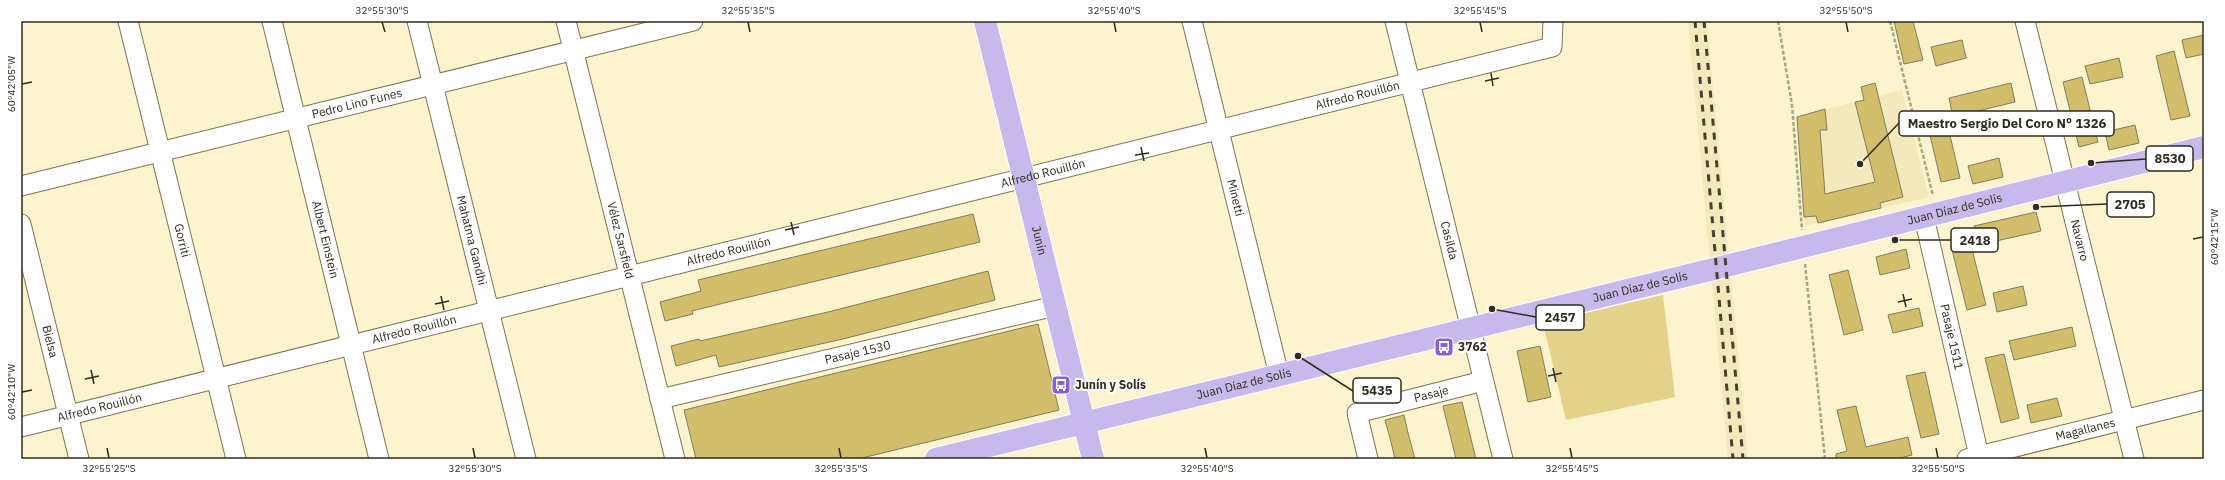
<svg xmlns="http://www.w3.org/2000/svg" width="2225" height="480" viewBox="0 0 2225 480" font-family="'IBM Plex Sans',sans-serif">
<rect width="100%" height="100%" fill="#fcf4ce"/>
<g fill="#f3e9bd">
<path d="M1688,21H1707L1748,459H1728Z"/>
<path d="M1902,90L1929,197L1805,226L1797,117Z"/>
</g>
<path fill="#e4d28a" d="M1663,295L1675,397L1566,420L1543,323Z"/>
<g fill="#d2be6a" stroke="#857c5b">
<path d="M1894,21H1913L1923,60L1904,64Z"/>
<path d="M2204,35V54L2186,58L2182,40Z"/>
<path d="M1962,40L1966,58L1936,66L1931,47Z"/>
<path d="M2174,51L2190,116L2171,120L2156,56Z"/>
<path d="M2119,58L2123,77L2090,84L2085,66Z"/>
<path d="M2082,77L2098,142L2079,147L2063,82Z"/>
<path d="M1875,83L1903,197L1880,203L1881,208L1818,223L1816,216L1804,217L1797,117L1825,109L1827,130H1820L1825,194L1875,182L1855,102L1864,100L1861,87Z"/>
<path d="M2011,83L2015,102L1953,117L1949,98Z"/>
<path d="M1945,114L1960,178L1941,182L1926,118Z"/>
<path d="M2135,125L2139,143L2109,150L2105,132Z"/>
<path d="M1999,158L2003,177L1973,184L1968,166Z"/>
<path d="M2036,212L2041,231L1978,245L1974,226Z"/>
<path d="M973,214L980,242L724,303L692,311L693,314L665,321L660,302L701,291L698,280Z"/>
<path d="M1970,241L1986,305L1967,310L1951,246Z"/>
<path d="M1906,249L1910,268L1880,275L1876,257Z"/>
<path d="M1848,270L1863,330L1844,335L1829,275Z"/>
<path d="M988,271L995,300L847,338L719,367L716,355L676,366L671,346L699,339L700,341L828,312Z"/>
<path d="M2023,286L2027,305L1997,312L1993,293Z"/>
<path d="M1919,308L1923,326L1893,333L1888,315Z"/>
<path d="M1038,324L1059,410L858,459H696L684,410Z"/>
<path d="M2072,327L2076,346L2014,360L2009,341Z"/>
<path d="M1540,346L1551,397L1528,402L1517,351Z"/>
<path d="M2004,354L2019,418L2001,423L1985,358Z"/>
<path d="M1925,372L1939,434L1921,438L1906,376Z"/>
<path d="M2057,398L2062,416L2031,423L2027,405Z"/>
<path d="M1462,402L1471,439L1476,459H1456L1443,406Z"/>
<path d="M1856,406L1866,447L1908,437L1912,455L1896,459H1836V454L1847,451L1837,410Z"/>
<path d="M1404,415L1408,433L1415,459H1395L1390,438L1385,420Z"/>
</g>
<g fill="none" stroke-linecap="round" stroke-linejoin="round">
<defs>
<g id="minor">
<path id="s1" d="M128,21L236,459"/>
<path id="s2" d="M272,21L379,459"/>
<path id="s3" d="M417,21L526,459"/>
<path id="s4" d="M566,21L675,459"/>
<path id="s5" d="M1192,21L1279,375"/>
<path id="s6" d="M1395,21L1503,459"/>
<path id="s7" d="M2025,21L2134,459"/>
<path id="s8" d="M21,186L693,21"/>
<path id="s9" d="M1924,217L1979,456"/>
<path id="s10" d="M21,224L79,459"/>
<path id="s11" d="M660,399L1055,306"/>
<path id="s12" d="M21,427L1552,47L1553,21"/>
<path id="s13" d="M1368,459L1357,413L1483,381"/>
<path id="s14" d="M1967,459L2204,400"/>
</g>
<g id="major">
<path id="s15" d="M985,21L1093,459"/>
<path id="s16" d="M936,459L1726,266L2204,147"/>
</g>
</defs>
<use href="#minor" stroke="#7c7453" stroke-width="21"/>
<use href="#major" stroke="#fff" stroke-width="24"/>
<g stroke="#aba588" stroke-width="2.5" stroke-dasharray="4 2" stroke-linecap="butt">
<path d="M1778,21L1792,105L1802,230"/>
<path d="M1890,21L1933,196"/>
<path d="M1805,264L1825,459"/>
</g>
<use href="#minor" stroke="#fff" stroke-width="19"/>
<use href="#major" stroke="#c7b9ec" stroke-width="22"/>
<g stroke="#464231" stroke-width="3" stroke-dasharray="7 7" stroke-linecap="butt">
<path d="M1695,21L1733,459"/>
<path d="M1704,21L1743,459"/>
</g>
</g>
<path fill="none" stroke="#2f2c1d" stroke-width="1.5" d="M382,22L385,32M748,22L750,32M1114,22L1116,32M1480,22L1482,32M1846,22L1848,32M1491,73L1493,86M1485,81L1499,78M22,84L32,82M1141,147L1144,161M1135,155L1149,153M791,222L794,235M785,230L799,227M2193,239L2203,237M1903,294L1906,307M441,296L444,310M1898,302L1912,299M435,304L449,301M1553,368L1556,382M91,370L94,384M1548,376L1562,373M85,379L99,376M22,392L32,390M107,448L109,458M473,448L475,458M839,448L841,458M1205,448L1207,458M1570,448L1572,458M1936,448L1938,458"/>
<defs>
<symbol id="bus-square" viewBox="-11 -11 22 22"><rect x="-9" y="-9" width="18" height="18" rx="4" fill="#875fda" stroke="#fff"/><path d="M-5-6H5V4H4V6H2V4H-2V6H-4V4H-5ZM-3.5-4V0h7V-4ZM-3.5 1.2v1.5H-2V1.2ZM2 1.2v1.5H3.5V1.2Z" fill="#fff"/></symbol>
</defs>
<g fill-rule="evenodd">
<use href="#bus-square" x="1433" y="336" width="22" height="22"/>
<use href="#bus-square" x="1050" y="374" width="22" height="22"/>
</g>
<g text-anchor="middle" stroke-width="4" stroke-linejoin="round" paint-order="stroke">
<g font-size="12" fill="#2f2c1d" stroke="#fff">
<text dy="4" stroke="none"><textPath href="#s12" startOffset="1377">Alfredo Rouillón</textPath></text>
<text dy="4" stroke="none"><textPath href="#s8" startOffset="346">Pedro Lino Funes</textPath></text>
<text dy="4" stroke="none"><textPath href="#s12" startOffset="1053">Alfredo Rouillón</textPath></text>
<text dy="4" stroke="none"><textPath href="#s5" startOffset="182">Minetti</textPath></text>
<text dy="4" stroke="none"><textPath href="#s16" startOffset="1049">Juan Díaz de Solís</textPath></text>
<text dy="4" stroke="none"><textPath href="#s1" startOffset="226">Gorriti</textPath></text>
<text dy="4" stroke="none"><textPath href="#s2" startOffset="225">Albert Einstein</textPath></text>
<text dy="4" stroke="none"><textPath href="#s3" startOffset="226">Mahatma Gandhi</textPath></text>
<text dy="4" stroke="none"><textPath href="#s4" startOffset="226">Vélez Sarsfield</textPath></text>
<text dy="4" stroke="none"><textPath href="#s15" startOffset="226">Junín</textPath></text>
<text dy="4" stroke="none"><textPath href="#s6" startOffset="226">Casilda</textPath></text>
<text dy="4" stroke="none"><textPath href="#s7" startOffset="226">Navarro</textPath></text>
<text dy="4" stroke="none"><textPath href="#s12" startOffset="729">Alfredo Rouillón</textPath></text>
<text dy="4" stroke="none"><textPath href="#s16" startOffset="725">Juan Díaz de Solís</textPath></text>
<text dy="4" stroke="none"><textPath href="#s12" startOffset="405">Alfredo Rouillón</textPath></text>
<text dy="4" stroke="none"><textPath href="#s9" startOffset="123">Pasaje 1511</textPath></text>
<text dy="4" stroke="none"><textPath href="#s10" startOffset="121">Bielsa</textPath></text>
<text dy="4" stroke="none"><textPath href="#s11" startOffset="203">Pasaje 1530</textPath></text>
<text dy="4" stroke="none"><textPath href="#s16" startOffset="317">Juan Díaz de Solís</textPath></text>
<text dy="4" stroke="none"><textPath href="#s13" startOffset="124">Pasaje</textPath></text>
<text dy="4" stroke="none"><textPath href="#s12" startOffset="81">Alfredo Rouillón</textPath></text>
<text dy="4" stroke="none"><textPath href="#s14" startOffset="122">Magallanes</textPath></text>
</g>
<g font-size="12" font-weight="bold" fill="#2f2c1d" stroke="#fff" text-anchor="start">
<text x="1458" y="351">3762</text>
<text x="1075" y="389">Junín y Solís</text>
</g>
</g>
<path fill="none" stroke="#2f2c1d" stroke-width="1.5" d="M1860 164L1899 123M2091 163L2146 159M2036 207L2107 204M1895 240L1951 240M1492 309L1536 317M1298 356L1353 391"/>
<g fill="#2f2c1d" stroke="#fff" stroke-width="1.5">
<circle cx="1860" cy="164" r="4"/>
<circle cx="2091" cy="163" r="4"/>
<circle cx="2036" cy="207" r="4"/>
<circle cx="1895" cy="240" r="4"/>
<circle cx="1492" cy="309" r="4"/>
<circle cx="1298" cy="356" r="4"/>
</g>
<g fill="#fff" stroke="#2f2c1d" stroke-width="1.5">
<rect x="1899" y="111" width="215" height="25" rx="4"/>
<rect x="2146" y="146" width="47" height="25" rx="4"/>
<rect x="2107" y="192" width="47" height="25" rx="4"/>
<rect x="1951" y="228" width="47" height="24" rx="4"/>
<rect x="1536" y="305" width="48" height="25" rx="4"/>
<rect x="1353" y="378" width="48" height="25" rx="4"/>
</g>
<g font-size="13" text-anchor="middle" font-weight="bold" fill="#2f2c1d">
<text x="2007" y="128">Maestro Sergio Del Coro N° 1326</text>
<text x="2170" y="163">8530</text>
<text x="2130" y="209">2705</text>
<text x="1975" y="245">2418</text>
<text x="1560" y="322">2457</text>
<text x="1377" y="395">5435</text>
</g>
<rect width="2225" height="480" fill="none" stroke="#ffffff" stroke-width="44"/>
<rect x="22" y="22" width="2181" height="436" fill="none" stroke="#2f2c1d" stroke-width="1.5"/>
<g font-size="10" text-anchor="middle" fill="#2f2c1d">
<text x="382" y="14">32°55'30"S</text>
<text x="748" y="14">32°55'35"S</text>
<text x="1114" y="14">32°55'40"S</text>
<text x="1480" y="14">32°55'45"S</text>
<text x="1846" y="14">32°55'50"S</text>
<text transform="translate(11 84) rotate(-90)" y="4">60°42'05"W</text>
<text transform="translate(2214 237) rotate(-90)" y="4">60°42'15"W</text>
<text transform="translate(11 392) rotate(-90)" y="4">60°42'10"W</text>
<text x="109" y="472">32°55'25"S</text>
<text x="475" y="472">32°55'30"S</text>
<text x="841" y="472">32°55'35"S</text>
<text x="1207" y="472">32°55'40"S</text>
<text x="1572" y="472">32°55'45"S</text>
<text x="1938" y="472">32°55'50"S</text>
</g>
</svg>
